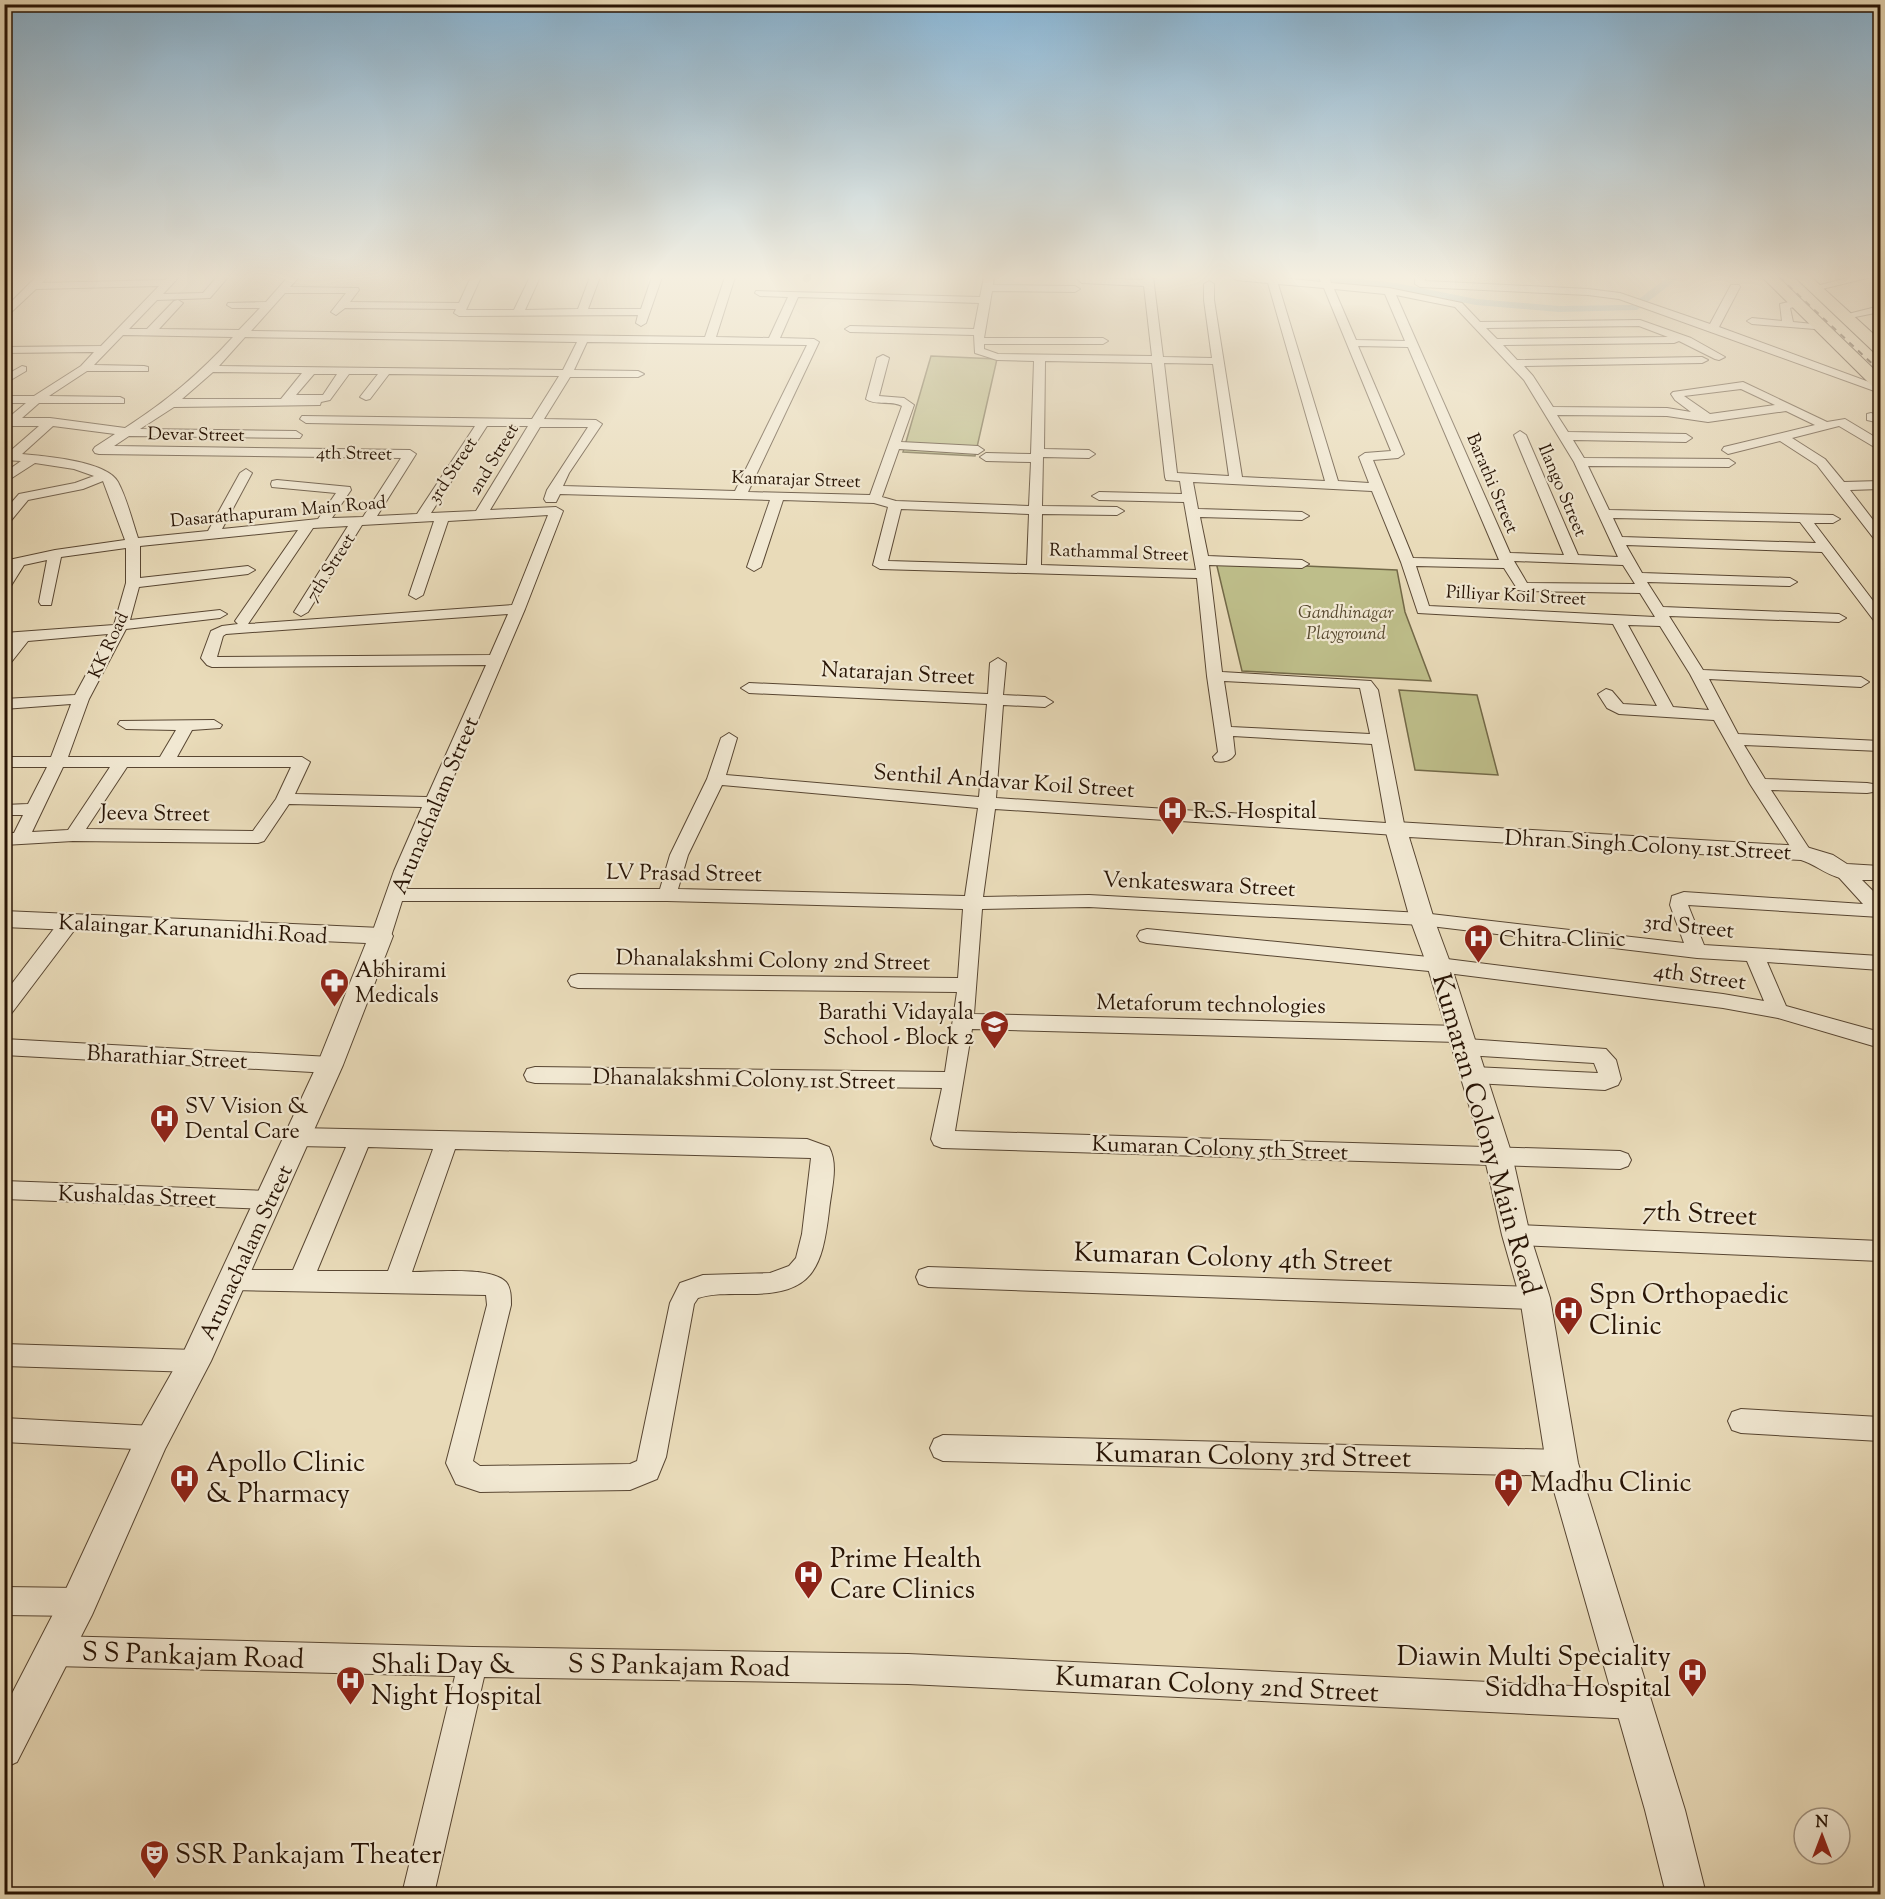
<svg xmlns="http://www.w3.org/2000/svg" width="1885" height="1899" viewBox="0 0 1885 1899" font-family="'Sorts Mill Goudy',serif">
<rect width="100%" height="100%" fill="#e9dbb9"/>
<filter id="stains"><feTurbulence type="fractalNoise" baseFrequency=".00333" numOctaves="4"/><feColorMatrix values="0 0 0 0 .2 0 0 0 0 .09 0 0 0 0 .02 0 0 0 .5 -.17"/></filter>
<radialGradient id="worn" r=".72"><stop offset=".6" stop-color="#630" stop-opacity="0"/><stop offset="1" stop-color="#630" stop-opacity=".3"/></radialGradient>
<g fill="#bebe8a" stroke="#736948" stroke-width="1.5">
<path d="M931,356L997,359L975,456L903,452Z"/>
<path d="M1216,562L1397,570L1405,612L1431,681L1242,671Z"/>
<path d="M1399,690L1477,695L1498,775L1415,770Z"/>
</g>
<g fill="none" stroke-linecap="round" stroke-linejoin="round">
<path fill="#9cb8ba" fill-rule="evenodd" d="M1305,277H1341L1396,283L1476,299L1559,306L1631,305L1668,277H1680L1637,310L1559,312L1476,305L1396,289L1310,280Z"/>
<defs>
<g id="minor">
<path d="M36,277H47L42,283L165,280L168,277H179L163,294L203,293L217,277H228L210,298L157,300L129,329H147L174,301L178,300L183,303L159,329L239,330L260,308H232L227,305L228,303L266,302L288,277H299L290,287L358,288L359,290L350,302L459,303L471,277H481L466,310H514L530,277H540L525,310L578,309L590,277H600L588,309H641L652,277H662L646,323L641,326L636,323L638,315L459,316L454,313L456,309L345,308L336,315L331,312L346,293H285L251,331L705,337L725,277H735L716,337L769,338L788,297L760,296L755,293L756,291L980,297L984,277H994L993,285L1075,286L1080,289L1075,292L992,291L984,338H1103L1108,341L1103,344H984V349L998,354L1152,356L1144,286L1082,283L1075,277L1143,280V277H1153L1163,357L1212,358L1204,300V284L1209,281L1214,284V300L1242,477L1325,481L1268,283L1236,280L1231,277H1273L1321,282L1319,277H1329L1331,283L1389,288L1462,303L1480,322L1640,320L1691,338L1725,357L1719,360L1715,359L1679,341L1674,343L1503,345L1517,360L1702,357L1708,360L1702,363L1524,366L1533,376L1553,407L1667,408L1691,412L1675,400L1671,394L1673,392L1743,382L1827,422L1845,419L1880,440V449L1876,448L1839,426L1792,438L1825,459L1844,482L1880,481V489L1850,490L1880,529V541L1875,540L1817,465L1780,441L1728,454L1722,450L1724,447L1815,425L1786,411L1708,422L1667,416L1557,415L1568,432L1686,434L1692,438L1686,442L1573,440L1584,458L1729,459L1735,463L1729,467L1588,466L1609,510L1833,515L1840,519L1833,523H1814L1880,610V623L1875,622L1822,552L1626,545L1642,573L1790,578L1797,582L1790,586L1647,582L1663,607L1839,614L1846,618L1839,622L1669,616L1703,670L1861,677L1869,682L1861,687L1709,679L1738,734L1880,741V751L1744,745L1765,779L1867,783L1873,784L1876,788L1873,792L1867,793L1771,790L1812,853L1809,857H1797L1750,784L1714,720L1619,714L1607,708L1598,694L1606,689L1612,691L1623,704L1657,706L1613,624L1418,613L1401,562L1372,491L1193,482L1198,509L1302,512L1309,516L1302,520L1200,517L1208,556L1302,560L1309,564L1302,568L1209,565L1222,672L1371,681L1378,690L1405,829L1402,833L1396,835L995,809L983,897L1089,895L1422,913L1684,943L1670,905L1672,896L1684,892L1863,904L1833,871L1835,867H1849L1880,898V917L1688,905L1704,945L1880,956V970L1767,962L1786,1006L1880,1032V1048L1778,1018L1723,1008L1439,972L1147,943L1140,941L1137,936L1140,931L1147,929L1439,958L1723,994L1764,1001L1747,961L1697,958L1422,925L1089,907L982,909L974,1014L1460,1026L1467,1029L1470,1034L1467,1039L1606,1049L1616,1060L1621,1079L1618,1085L1605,1090L1474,1083L1466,1081L1463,1075L1466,1069L1474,1067L1598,1073L1594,1063L1465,1055L1458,1052L1455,1047L1458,1042L972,1029L955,1131L1620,1151L1628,1154L1631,1160L1628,1166L1620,1169L942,1148L934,1145L931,1139L942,1088L535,1083L527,1081L524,1075L527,1069L535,1067L945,1072L957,992L578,988L571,986L568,981L571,976L578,974L958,978L963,909L667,901H402L391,936L388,941L381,943L374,941L371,936L394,871L422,807L289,804L264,841L258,843L73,841L4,845V833H14L23,815H4V805L28,804L47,767H4V757H51L71,704L4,709V699L75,695L108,634L28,641L9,665L4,667V651L12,642H4V633L114,625L126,583V548L61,557L51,605H41L39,602L47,560L24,565L9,589L4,590V574L8,568L4,569V561L55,550L125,540L103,481L83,489L28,500L9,523L4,524V511L19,494L75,483L94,476L74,469L35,463L4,483V473L21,461L4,460V452L8,453L39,426H4V418H8L26,403H4V396H34L81,366L94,352L4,353V347L101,346L159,286L36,289L4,319V309ZM1278,284L1324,288L1391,451L1365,453L1359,457L1369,483L1338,481ZM1334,289L1385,294L1405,341L1356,340ZM1396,295L1455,307L1524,380L1574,462L1618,557L1578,555L1526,435L1520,431L1514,435L1564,555L1510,553ZM798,297L979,303L974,329L850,326L845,329L850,332L974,335L975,353L997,360L1034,361L1031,454L986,453L980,457L986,461L1031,462L1029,506L896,501L882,497L899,449L978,454L984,450L978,446L901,442L914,405L904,398L879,396L889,358L883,355L877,358L866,399C876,406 891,400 902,406L870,495L748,492L819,342L814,339L780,338ZM1639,326L1668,337L1497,339L1486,328ZM123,335L233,337C199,374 167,401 125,428L50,418H22L39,403H124V399L120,397L49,396L87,371H148V367L144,366L94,365ZM245,337L577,342L563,370L219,366ZM587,342L807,345L735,491L563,486L569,473L602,424L596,420L544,419L570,377H638L644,374L638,371L574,370ZM1358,346L1408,347L1499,560L1413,558L1373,460L1398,458L1404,454ZM1045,361L1152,363L1165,477L1166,480L1180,481L1182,494L1099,492L1092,496L1099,500L1184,502L1196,570L1041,565L1042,514L1117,515L1124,511L1117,507L1042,506L1043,457L1089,458L1095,454L1089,450L1044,449ZM1164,363L1213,364L1229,476L1177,473ZM213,372L302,373L281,399H182ZM314,374H337L323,395H296ZM349,374H378L360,397L366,400L370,399L389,374L559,376L532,419L302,416L300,419L306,423L475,426L417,514L377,516L416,454L410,450L114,446L129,436L300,438L302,435L296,431L140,429L174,407L320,405L321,402L330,400ZM1741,389L1775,405L1710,414L1684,396ZM53,426L115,434L95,447L93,450L95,453L99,454L401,458L363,517L332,518L351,490L350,487L277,480L272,481L271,484L272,487L336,493L318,519L222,529L252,473L246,469L240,473L208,531L138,538C132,520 127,499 118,482C107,461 44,456 22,454ZM487,426H528L476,511L431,513ZM540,427H588L547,490L544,499L546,502H556L560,494L770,500L747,567L754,571L761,567L783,500L874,503L888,507L873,565L880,569L1197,578L1207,676L1218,752L1213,757L1215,761C1223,763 1231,761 1235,754L1233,736L1372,744L1386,823L996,798L1003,705L1045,707L1053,702L1045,697L1003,695L1006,663L998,658L990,663L988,694L749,683L741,688L749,693L987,704L979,797L726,775L737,738L729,733L721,738L707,779L670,855L660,889H406L525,609L563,511L556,507L490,510ZM901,509L1029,514L1027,565L888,561ZM548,515L512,605L248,624L313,528L348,526L294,612L301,616L308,612L362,525L434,521L409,595L416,599L423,595L448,521ZM1613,518L1800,522L1816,543L1622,537ZM298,530L235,621L238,624L222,626L211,631L201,658L207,665L212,667L486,665L427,797L295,794L310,762L302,757H177L192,730L220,728L222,725L214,720L120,721L118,724L126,729L176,730L160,757H68L89,699L126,629L220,618L227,614L220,610L130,620L139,587L248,574L255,570L248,566L140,578V546ZM1514,561L1623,565L1635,584L1527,583ZM1416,566L1504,568L1518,590L1523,591L1640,593L1655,617L1429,606ZM508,614L490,655L217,657L223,636L226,634ZM1628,625L1660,626L1690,674L1709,710L1673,707ZM1224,681L1360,688L1370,734L1231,727ZM63,767H110L68,830L32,832ZM127,767H291L276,799L253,831L86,829ZM722,785L978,808L965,896L678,889L688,855Z"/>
<path d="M1415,277H1425V281L1588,289L1620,293L1710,324L1731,285H1739L1740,287L1719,327L1880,386V393L1619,299L1588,295L1420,287L1415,284Z"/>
<path d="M1851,277H1871L1814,291L1809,288Z"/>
<path d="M1797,300L1802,303L1801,305L1790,308L1793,322L1823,325L1827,326V330L1752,324L1747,321L1752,318L1782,321L1780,304Z"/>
<path d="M1880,306V312L1845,319L1840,316Z"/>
<path d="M22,366L26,367V371L4,384V376Z"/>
<path d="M1871,413L1880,416V423L1867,420V414Z"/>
<path d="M69,916L76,918L79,923L76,928L11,1014L4,1016V994L62,918Z"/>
<path d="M4,1039L330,1057L337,1059L341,1065L337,1071L330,1073L4,1055Z"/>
<path d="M298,1128L807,1139L829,1147C839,1165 831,1190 829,1211C822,1269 813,1294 749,1294C731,1294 714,1293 698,1298L694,1304L666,1457L657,1479L630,1490L480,1492L456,1484L446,1463L487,1305L486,1295L232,1290L223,1287L220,1280L223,1273L232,1270H293L346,1147L298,1146L290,1143L287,1137L290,1131ZM368,1147L433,1149L388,1271H317ZM455,1149L811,1158L802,1234L796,1258L789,1266L770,1273L703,1275L680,1283L670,1303L637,1461L630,1464L480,1466L473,1461L511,1305C511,1297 511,1288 506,1282C491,1266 434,1272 412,1272Z"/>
<path d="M4,1181L269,1191L277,1193L281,1200L277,1207L269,1209L4,1199Z"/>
<path d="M1516,1225L1880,1241V1261L1516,1245L1508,1242L1504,1235L1508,1228Z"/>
<path d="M928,1267L1535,1287L1544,1290L1547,1298L1544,1306L1535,1309L928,1287L919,1284L916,1277L919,1270Z"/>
<path d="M4,1344L195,1350L204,1353L208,1361L204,1369L195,1372L4,1366Z"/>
<path d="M1741,1409L1880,1417V1441L1741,1433L1732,1430L1728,1421L1732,1412Z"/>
<path d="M4,1418L153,1426L162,1429L166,1438L162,1447L153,1450L4,1442Z"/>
<path d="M943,1435L1562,1450L1571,1454L1575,1463L1571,1472L1562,1476L943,1461L934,1457L930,1448L934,1439Z"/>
<path d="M4,1587L79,1588L89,1592L93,1602L89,1612L79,1616L4,1615Z"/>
<path d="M54,1636L473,1647L908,1654L1635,1689L1646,1693L1650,1704L1646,1715L1635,1719L908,1684L484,1677L434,1894H402L455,1676L54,1666L44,1661L39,1651L44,1641Z"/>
</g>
<g id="tertiary">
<path d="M1396,822L1803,846L1833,855L1847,864L1880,866V880C1867,880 1849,881 1837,877C1824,873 1814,864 1801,860L1409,837L1434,919L1451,965L1512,1155L1530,1235L1550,1298L1578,1463L1685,1810L1706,1894H1666L1645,1810L1546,1463L1520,1298L1502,1235L1484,1155L1427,965L1410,919L1385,829L1388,824Z"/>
<path d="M4,911L381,928L389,930L393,936L343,1065L211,1361L165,1449L92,1615L17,1762L4,1768V1709L66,1589L141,1427L184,1351L317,1065L366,943L4,927Z"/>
</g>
<g id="primary">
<path d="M1762,277H1778L1880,375V389L1874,388Z"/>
<path d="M1795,277H1811L1880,340V353L1874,352Z"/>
</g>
</defs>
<use href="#minor" stroke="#584632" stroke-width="2"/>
<use href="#tertiary" stroke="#584632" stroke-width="2"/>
<use href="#primary" stroke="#281405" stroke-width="2"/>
<use href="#minor" fill="#f1e8d2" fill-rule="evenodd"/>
<use href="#tertiary" fill="#f1e8d2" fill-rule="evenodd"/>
<use href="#primary" fill="#e9dbb9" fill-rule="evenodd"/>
<path stroke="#281405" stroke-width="2" stroke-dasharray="6 6" stroke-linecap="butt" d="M1779,277L1880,371"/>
</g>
<linearGradient id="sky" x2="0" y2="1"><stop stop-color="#89b6d6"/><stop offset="0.51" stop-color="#f5efe0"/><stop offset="1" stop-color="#f5efe0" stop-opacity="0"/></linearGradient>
<rect width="1885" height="543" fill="url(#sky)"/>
<defs>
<symbol id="hospital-pin" viewBox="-11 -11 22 30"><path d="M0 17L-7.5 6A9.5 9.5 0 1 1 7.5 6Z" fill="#8f2418" stroke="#f1e8d2"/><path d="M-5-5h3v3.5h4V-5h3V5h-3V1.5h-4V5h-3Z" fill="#fff"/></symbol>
<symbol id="pharmacy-pin" viewBox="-11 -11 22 30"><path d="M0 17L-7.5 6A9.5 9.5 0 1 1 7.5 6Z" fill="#8f2418" stroke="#f1e8d2"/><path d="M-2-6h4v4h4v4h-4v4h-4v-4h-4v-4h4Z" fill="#fff"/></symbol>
<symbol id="school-pin" viewBox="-11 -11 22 30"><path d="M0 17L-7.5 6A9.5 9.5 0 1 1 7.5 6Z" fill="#8f2418" stroke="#f1e8d2"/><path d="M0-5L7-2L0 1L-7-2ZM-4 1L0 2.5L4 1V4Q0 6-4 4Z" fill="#fff"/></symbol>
<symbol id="theatre-pin" viewBox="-11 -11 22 30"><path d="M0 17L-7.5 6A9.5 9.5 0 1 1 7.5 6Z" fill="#8f2418" stroke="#f1e8d2"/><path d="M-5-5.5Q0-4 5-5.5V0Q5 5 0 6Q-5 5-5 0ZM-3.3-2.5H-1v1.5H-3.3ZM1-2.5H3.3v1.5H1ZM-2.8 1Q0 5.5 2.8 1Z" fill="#fff"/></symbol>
</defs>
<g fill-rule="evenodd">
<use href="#hospital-pin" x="1156" y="794" width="33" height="45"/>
<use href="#hospital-pin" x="1462" y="922" width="33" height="45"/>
<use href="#pharmacy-pin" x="318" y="966" width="33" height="45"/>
<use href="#school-pin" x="978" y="1008" width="33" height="45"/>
<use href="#hospital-pin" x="148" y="1102" width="33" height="45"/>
<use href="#hospital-pin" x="1552" y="1294" width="33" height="45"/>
<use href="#hospital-pin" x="168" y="1462" width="33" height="45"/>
<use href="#hospital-pin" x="1492" y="1466" width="33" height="45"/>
<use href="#hospital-pin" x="792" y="1558" width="33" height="45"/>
<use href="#hospital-pin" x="1676" y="1656" width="33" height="45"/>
<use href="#hospital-pin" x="334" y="1664" width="33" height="45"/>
<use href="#theatre-pin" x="138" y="1838" width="33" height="45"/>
</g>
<g text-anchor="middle" stroke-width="4.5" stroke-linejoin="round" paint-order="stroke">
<g font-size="18" fill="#281405" stroke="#f1e8d2">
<text transform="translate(196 434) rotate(1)" y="6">Devar Street</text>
<text transform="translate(354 453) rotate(1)" y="6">4th Street</text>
<text transform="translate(493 459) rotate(-59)" y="6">2nd Street</text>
<text transform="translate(452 470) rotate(-57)" y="6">3rd Street</text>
<text transform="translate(796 479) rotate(2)" y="6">Kamarajar Street</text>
<text transform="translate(1493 483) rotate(67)" y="6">Barathi Street</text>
<text transform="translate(1563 490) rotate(67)" y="6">Ilango Street</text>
<text transform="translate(278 511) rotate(-5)" y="6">Dasarathapuram Main Road</text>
<text transform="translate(1119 552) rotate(2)" y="6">Rathammal Street</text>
<text transform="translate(330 567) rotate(-58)" y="6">7th Street</text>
<text transform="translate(1516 595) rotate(3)" y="6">Pilliyar Koil Street</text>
<text transform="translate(108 645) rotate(-65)" y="6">KK Road</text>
</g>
<g font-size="18" font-style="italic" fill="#55472d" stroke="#f1e8d2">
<text x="1346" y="618">Gandhinagar<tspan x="1346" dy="21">Playground</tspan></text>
</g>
<g font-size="22" fill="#281405" stroke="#f1e8d2">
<text transform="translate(898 672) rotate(3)" y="8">Natarajan Street</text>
<text transform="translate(1004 780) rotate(4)" y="8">Senthil Andavar Koil Street</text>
<text transform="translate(434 805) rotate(-67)" y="8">Arunachalam Street</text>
<text transform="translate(155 812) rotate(1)" y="8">Jeeva Street</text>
<text transform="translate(1648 844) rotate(3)" y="8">Dhran Singh Colony 1st Street</text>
<text transform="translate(684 872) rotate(1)" y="8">LV Prasad Street</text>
<text transform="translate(1199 883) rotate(3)" y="8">Venkateswara Street</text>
<text transform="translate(1689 925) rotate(6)" y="8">3rd Street</text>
<text transform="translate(193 928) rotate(3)" y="8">Kalaingar Karunanidhi Road</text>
<text transform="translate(773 959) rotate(1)" y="8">Dhanalakshmi Colony 2nd Street</text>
<text transform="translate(1700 975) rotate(8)" y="8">4th Street</text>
<text transform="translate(1211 1003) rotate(1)" y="8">Metaforum technologies</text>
<text transform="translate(167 1056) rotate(3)" y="8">Bharathiar Street</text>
<text transform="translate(744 1078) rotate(1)" y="8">Dhanalakshmi Colony 1st Street</text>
<text transform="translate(1220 1147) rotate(2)" y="8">Kumaran Colony 5th Street</text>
<text transform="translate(137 1195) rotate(2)" y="8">Kushaldas Street</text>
<text transform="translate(245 1252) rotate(-65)" y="8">Arunachalam Street</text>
</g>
<g font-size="22" fill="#281405" stroke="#f1e8d2" text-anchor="start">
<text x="1193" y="818">R.S. Hospital</text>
<text x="1499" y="946">Chitra Clinic</text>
<text x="355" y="977">Abhirami<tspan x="355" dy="25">Medicals</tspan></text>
<text x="974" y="1019" text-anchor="end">Barathi Vidayala<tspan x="974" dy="25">School - Block 2</tspan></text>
<text x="185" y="1113">SV Vision &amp;<tspan x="185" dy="25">Dental Care</tspan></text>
</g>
<g font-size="27" fill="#281405" stroke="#f1e8d2">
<text transform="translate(1487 1134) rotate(74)" y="9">Kumaran Colony Main Road</text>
<text transform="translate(1700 1213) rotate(3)" y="9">7th Street</text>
<text transform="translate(1233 1257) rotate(2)" y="9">Kumaran Colony 4th Street</text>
<text transform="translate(1253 1455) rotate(1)" y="9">Kumaran Colony 3rd Street</text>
<text transform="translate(193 1655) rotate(2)" y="9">S S Pankajam Road</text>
<text transform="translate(679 1665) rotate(1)" y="9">S S Pankajam Road</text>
<text transform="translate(1217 1684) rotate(3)" y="9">Kumaran Colony 2nd Street</text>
</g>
<g font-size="27" fill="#281405" stroke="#f1e8d2" text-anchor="start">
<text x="1589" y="1303">Spn Orthopaedic<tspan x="1589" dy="31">Clinic</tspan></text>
<text x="206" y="1471">Apollo Clinic<tspan x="206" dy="31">&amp; Pharmacy</tspan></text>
<text x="1530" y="1491">Madhu Clinic</text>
<text x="830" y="1567">Prime Health<tspan x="830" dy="31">Care Clinics</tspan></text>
<text x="1671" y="1665" text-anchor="end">Diawin Multi Speciality<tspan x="1671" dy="31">Siddha Hospital</tspan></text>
<text x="371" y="1673">Shali Day &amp;<tspan x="371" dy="31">Night Hospital</tspan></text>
<text x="175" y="1863">SSR Pankajam Theater</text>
</g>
</g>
<rect width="1885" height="1899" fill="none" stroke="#e9dbb9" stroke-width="24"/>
<rect x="6" y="6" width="1873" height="1887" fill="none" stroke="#281405" stroke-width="3"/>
<rect x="12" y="12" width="1861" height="1875" fill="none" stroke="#281405" stroke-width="1.5"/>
<g transform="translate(1822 1836)"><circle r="28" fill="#f1e8d2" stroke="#a19380" stroke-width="1.5"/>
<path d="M0-4.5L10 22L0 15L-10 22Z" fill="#8f2418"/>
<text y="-9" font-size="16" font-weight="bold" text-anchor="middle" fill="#281405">N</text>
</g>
<rect width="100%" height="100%" filter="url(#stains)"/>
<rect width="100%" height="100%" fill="url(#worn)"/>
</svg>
